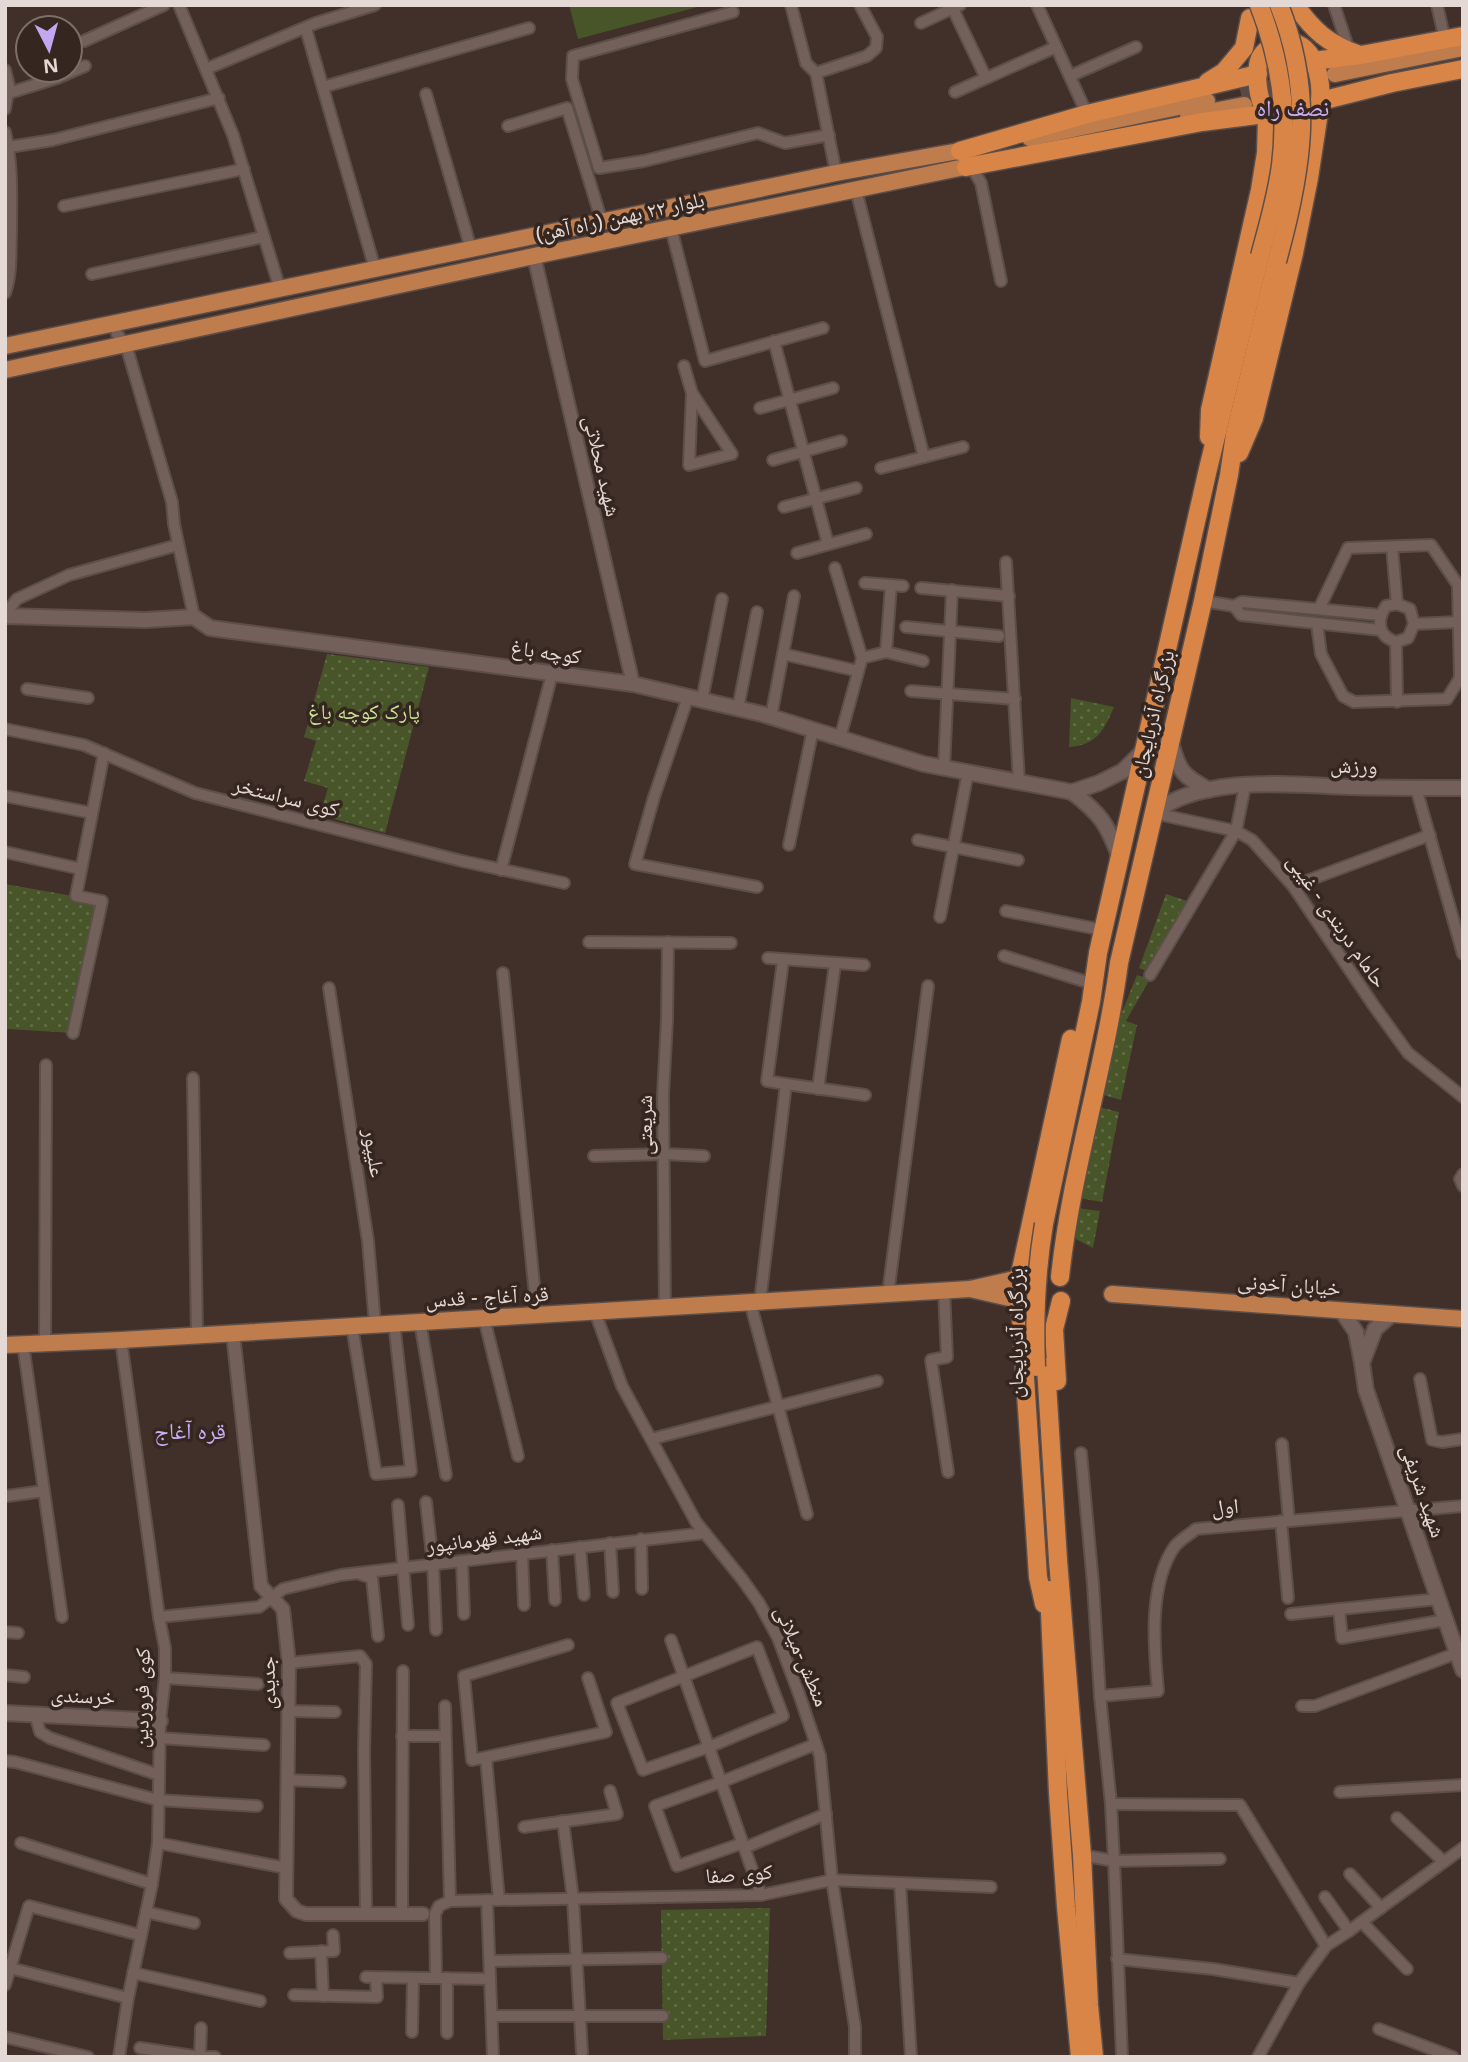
<svg xmlns="http://www.w3.org/2000/svg" width="1468" height="2062" viewBox="0 0 1468 2062" font-family="'Noto Sans','Noto Naskh Arabic',sans-serif">
<defs>
<pattern id="grass-dots" width="8" height="8" patternUnits="userSpaceOnUse" patternTransform="scale(1.75)"><rect width="8" height="8" fill="#475529"/><path d="M2 2h.1M6 6h.1" fill="none" stroke="#616d47" stroke-width="1.8" stroke-linecap="round"/></pattern>
</defs>
<rect width="100%" height="100%" fill="#41302a"/>
<g fill="url(#grass-dots)">
<path d="M327,654L429,667L385,833L320,815L328,788L304,781L316,741L304,737Z"/>
<path d="M1071,698L1114,707C1104,730 1097,745 1069,747Z"/>
<path d="M5,884L96,900L73,1033L8,1029L5,1037Z"/>
<path d="M1166,894L1193,903L1151,973L1139,968Z"/>
<path d="M1137,975L1150,979L1126,1021L1137,1025L1121,1100L1100,1094L1120,1017Z"/>
<path d="M1099,1107L1119,1112L1102,1202L1079,1198Z"/>
<path d="M1076,1208L1100,1211L1093,1248L1076,1239Z"/>
<path d="M770,1908L766,2036L663,2040L661,1910Z"/>
</g>
<path fill="#475529" d="M569,5H705L578,39Z"/>
<g fill="none" stroke-linecap="round" stroke-linejoin="round">
<path stroke="#594944" stroke-width="16" stroke-dasharray="16 8" stroke-linecap="butt" d="M1241,94L1329,76"/>
<defs>
<g id="minor">
<path d="M179,5L233,135L280,289"/>
<path d="M791,5L806,63L816,73L836,173"/>
<path d="M951,5L986,78"/>
<path d="M1037,5L1087,114"/>
<path d="M1334,5L1346,41"/>
<path d="M1437,5L1445,40"/>
<path d="M733,12L573,56L572,79L599,168L644,161L758,133L785,143L829,135"/>
<path d="M921,23L960,5"/>
<path d="M306,29L375,269"/>
<path d="M84,41L164,5"/>
<path d="M206,69L316,23L375,5"/>
<path d="M5,70L9,86L5,109"/>
<path d="M816,73L867,56L876,48L877,37L860,5"/>
<path d="M1070,76L1136,47"/>
<path d="M323,87L529,28"/>
<path d="M955,92L1056,47"/>
<path d="M9,93L57,78L85,66"/>
<path d="M426,94L471,249"/>
<path d="M508,126L567,108L602,222"/>
<path d="M5,132C13,165 11,198 11,232C10,252 12,274 5,293"/>
<path d="M9,147L53,140L219,98"/>
<path d="M971,166L981,183L1001,281"/>
<path d="M856,190L924,457"/>
<path d="M64,206L244,169"/>
<path d="M671,228L705,361L823,328"/>
<path d="M92,274L263,237"/>
<path d="M115,323L117,334L126,345L172,502L174,524L194,617"/>
<path d="M774,341L828,544"/>
<path d="M684,366L692,393L689,465L732,454L692,393"/>
<path d="M760,408L833,388"/>
<path d="M773,460L841,441"/>
<path d="M881,468L963,447"/>
<path d="M784,507L856,488"/>
<path d="M1392,547L1397,604"/>
<path d="M797,553L866,534"/>
<path d="M1006,562L1019,782"/>
<path d="M835,568L862,658L840,738"/>
<path d="M865,583L903,586"/>
<path d="M921,588L1009,596"/>
<path d="M1203,601L1234,606L1242,602L1380,615"/>
<path d="M1397,604L1410,609L1414,624L1408,638L1396,642C1378,636 1376,621 1386,606Z"/>
<path d="M1234,606L1241,615L1380,630"/>
<path d="M5,614L17,599L69,575L178,545"/>
<path d="M1317,624L1321,654L1343,696L1354,702L1447,699L1460,678L1458,585L1431,545L1348,548L1319,609"/>
<path d="M1414,624L1459,622"/>
<path d="M906,627L999,636"/>
<path d="M1396,642L1397,702"/>
<path d="M886,652L891,585"/>
<path d="M783,654L858,671"/>
<path d="M862,658L886,652L923,661"/>
<path d="M27,689L88,698"/>
<path d="M911,691L1015,699"/>
<path d="M688,697L654,797L635,864L757,887"/>
<path d="M702,700L722,599"/>
<path d="M738,708L757,612"/>
<path d="M771,717L794,596"/>
<path d="M5,729L84,745L195,793L462,861L564,883"/>
<path d="M944,768L952,590"/>
<path d="M1416,788L1463,954"/>
<path d="M5,796L92,813"/>
<path d="M1153,813L1236,831L1252,840L1293,886L1374,1006L1408,1053L1463,1097"/>
<path d="M918,840L1018,860"/>
<path d="M789,845L813,729"/>
<path d="M5,852L81,869"/>
<path d="M501,870L552,674"/>
<path d="M1293,886L1430,835"/>
<path d="M1006,911L1103,930"/>
<path d="M940,917L968,772"/>
<path d="M589,942L731,943"/>
<path d="M1004,956L1087,982"/>
<path d="M768,958L864,965"/>
<path d="M783,961L767,1081L786,1084"/>
<path d="M503,973L537,1315"/>
<path d="M1150,975L1236,831L1245,786"/>
<path d="M329,988L368,1241L375,1324"/>
<path d="M73,1033L102,901L76,896L104,753"/>
<path d="M193,1078L197,1336"/>
<path d="M818,1089L835,964"/>
<path d="M594,1156L664,1154L704,1156"/>
<path d="M1463,1174L1460,1179L1463,1186"/>
<path d="M944,1290L947,1357L931,1360L948,1472"/>
<path d="M888,1294L928,986"/>
<path d="M750,1302L807,1514"/>
<path d="M760,1302L786,1084L865,1095"/>
<path d="M665,1308L663,1095L667,1020L668,942"/>
<path d="M595,1312L622,1386L696,1522L742,1579L759,1603L778,1638L799,1694L820,1756L832,1880L855,2027V2057"/>
<path d="M484,1318L518,1456"/>
<path d="M420,1322L446,1475"/>
<path d="M352,1326L376,1474L411,1471L394,1323"/>
<path d="M45,1343L46,1065"/>
<path d="M23,1344L62,1617"/>
<path d="M1420,1379L1432,1440L1442,1442L1463,1439"/>
<path d="M651,1439L877,1381"/>
<path d="M1282,1444L1289,1521"/>
<path d="M1081,1453L1093,1584L1100,1696L1111,1804L1114,1861L1220,1859"/>
<path d="M7,1496L44,1491"/>
<path d="M426,1502L433,1564L436,1630"/>
<path d="M398,1505L408,1625"/>
<path d="M1281,1521L1288,1598"/>
<path d="M641,1539L642,1589"/>
<path d="M610,1543L613,1592"/>
<path d="M580,1547L584,1595"/>
<path d="M552,1550L555,1600"/>
<path d="M522,1554L524,1605"/>
<path d="M462,1561L464,1614"/>
<path d="M360,1574L372,1578L378,1636"/>
<path d="M1339,1609L1342,1638L1445,1620"/>
<path d="M1291,1614L1438,1599"/>
<path d="M159,1617L259,1607L283,1589L341,1575L705,1533"/>
<path d="M5,1632L18,1633"/>
<path d="M671,1640L761,1895"/>
<path d="M568,1645L464,1676L472,1760L606,1732L588,1678"/>
<path d="M757,1647L783,1716L709,1747L643,1770L617,1703Z"/>
<path d="M289,1663L360,1656L366,1664L364,1752L366,1914"/>
<path d="M5,1675L24,1677"/>
<path d="M165,1678L258,1684"/>
<path d="M1100,1696L1158,1691C1154,1648 1148,1584 1175,1546C1180,1540 1190,1534 1196,1529L1463,1506"/>
<path d="M445,1706L450,1901"/>
<path d="M1302,1706H1315L1457,1653"/>
<path d="M288,1711L335,1712"/>
<path d="M35,1714L40,1732L50,1738L159,1775"/>
<path d="M402,1736H445"/>
<path d="M160,1738L264,1745"/>
<path d="M486,1758L499,1900"/>
<path d="M5,1761L15,1762L158,1800L257,1806"/>
<path d="M287,1780L340,1782"/>
<path d="M1340,1792L1463,1785"/>
<path d="M1111,1804L1240,1805L1326,1946"/>
<path d="M1397,1818L1444,1862"/>
<path d="M563,1821L573,1899L582,2052"/>
<path d="M524,1827L617,1814L610,1791"/>
<path d="M21,1843L152,1884"/>
<path d="M158,1843L286,1868"/>
<path d="M743,1843L677,1866L655,1806L721,1782L816,1744"/>
<path d="M744,1848L826,1814"/>
<path d="M1082,1855L1114,1861L1122,2057"/>
<path d="M1350,1874L1381,1908"/>
<path d="M900,1883L911,2057"/>
<path d="M1325,1897L1349,1931"/>
<path d="M487,1900L493,2057"/>
<path d="M146,1912L194,1923"/>
<path d="M402,1914L403,1671"/>
<path d="M1362,1922L1407,1969"/>
<path d="M321,1951L323,1996"/>
<path d="M290,1953L334,1951L333,1935"/>
<path d="M1117,1959L1213,1969L1299,1983"/>
<path d="M490,1961L662,1958"/>
<path d="M10,1968L128,1998"/>
<path d="M133,1973L260,2001"/>
<path d="M366,1977L490,1979"/>
<path d="M436,1978L435,1914L439,1906L450,1901L761,1895L832,1880L991,1887"/>
<path d="M5,1985L29,1906L140,1935"/>
<path d="M294,1995L377,1997L376,1978"/>
<path d="M492,2016H663"/>
<path d="M1379,2029L1453,2057"/>
<path d="M412,2032L413,1978"/>
<path d="M447,2033V1978"/>
<path d="M5,2037L88,2057"/>
<path d="M140,2048L200,2057H215"/>
<path d="M119,2057L128,1998L152,1884L158,1843L160,1721L165,1678V1648L159,1617L121,1340"/>
<path d="M200,2057L201,2028"/>
<path d="M1258,2057L1299,1983L1326,1946L1349,1931L1463,1848"/>
</g>
<g id="tertiary">
<path d="M534,256L633,684"/>
<path d="M233,1334L261,1586L283,1609L289,1663L286,1899L297,1911L306,1914H423"/>
</g>
<g id="secondary">
<path d="M5,616L145,620L194,617L210,628L633,684L762,714L924,764L1072,792"/>
<path d="M1171,742C1179,772 1183,776 1209,790"/>
<path d="M1153,813C1205,774 1289,785 1350,787C1388,788 1425,788 1463,788"/>
<path d="M1120,858C1107,824 1101,814 1072,792L1099,783L1123,771L1144,750"/>
<path d="M1341,1310L1356,1332L1362,1363L1375,1329L1392,1314"/>
<path d="M1362,1363L1366,1390L1463,1670"/>
<path d="M5,1713L160,1721"/>
</g>
<g id="primary">
<path d="M1335,74L1463,48"/>
<path d="M1188,116L1244,105"/>
<path d="M1030,138L1207,101"/>
<path d="M5,346L836,173L970,149"/>
<path d="M5,370L534,256L979,164"/>
<path d="M1112,1294L1463,1319"/>
<path d="M1018,1300L970,1289L1019,1278"/>
<path d="M5,1345L121,1340L970,1289"/>
</g>
<g id="trunk">
<path d="M1295,5C1314,31 1327,43 1357,54"/>
<path d="M1280,42C1288,42 1295,42 1301,46C1325,61 1330,125 1297,133C1264,141 1251,80 1260,58C1264,50 1272,46 1280,42Z"/>
<path d="M1313,61L1361,55L1463,36"/>
<path d="M1208,82L1224,72L1244,48L1250,18"/>
<path d="M1321,101L1392,83L1463,69"/>
<path d="M960,151L1087,114L1258,74"/>
<path d="M966,167L1202,122L1265,114"/>
<path d="M1209,437L1210,410L1260,190L1266,153L1267,118"/>
<path d="M1239,453L1254,418L1294,253L1309,178L1320,106"/>
<path d="M1044,1224L1091,1002L1098,953L1208,469L1260,256"/>
<path d="M1020,1274L1071,1039"/>
<path d="M1060,1277C1071,1171 1105,1068 1119,963L1203,601L1229,475L1235,434L1277,261"/>
<path d="M1020,1301L1038,1577L1044,1604"/>
<path d="M1046,1367L1058,1560L1082,1855L1089,2005L1094,2057"/>
<path d="M1057,1381L1054,1329L1061,1301"/>
<path d="M1049,1590L1058,1793L1066,1907L1080,2057"/>
</g>
</defs>
<use href="#minor" stroke="#5c4e49" stroke-width="14"/>
<use href="#tertiary" stroke="#5c4e49" stroke-width="16"/>
<use href="#secondary" stroke="#5c4e49" stroke-width="18"/>
<use href="#primary" stroke="#5c4e49" stroke-width="19"/>
<use href="#trunk" stroke="#5c4e49" stroke-width="21"/>
<use href="#minor" stroke="#73605a" stroke-width="10"/>
<use href="#tertiary" stroke="#73605a" stroke-width="12"/>
<use href="#secondary" stroke="#73605a" stroke-width="14"/>
<use href="#primary" stroke="#bf7c4c" stroke-width="16"/>
<use href="#trunk" stroke="#d88547" stroke-width="18"/>
<defs>
<g id="trunk-bridge">
<path d="M1259,5C1279,56 1288,111 1281,165C1277,196 1268,226 1260,256"/>
<path d="M1277,261C1302,171 1315,94 1279,5"/>
<path d="M1036,1367C1034,1319 1036,1272 1044,1224"/>
</g>
</defs>
<use href="#trunk-bridge" stroke="#5c4e49" stroke-width="21" stroke-linecap="butt"/>
<use href="#trunk-bridge" stroke="#d88547" stroke-width="18"/>
</g>
<g text-anchor="middle" stroke-width="7" stroke-linejoin="round" paint-order="stroke">
<g font-size="21" fill="#e4d9d5" stroke="#362620">
<text transform="translate(620 217) rotate(-12)" y="7">بلوار ۲۲ بهمن (راه آهن)</text>
<text transform="translate(602 466) rotate(77)" y="7">شهید محلاتی</text>
<text transform="translate(546 652) rotate(8)" y="7">کوچه باغ</text>
<text transform="translate(1153 714) rotate(-77)" y="7">بزرگراه آذربایجان</text>
<text transform="translate(1354 766) rotate(2)" y="7">ورزش</text>
<text transform="translate(286 797) rotate(14)" y="7">کوی سراستخر</text>
<text transform="translate(1337 921) rotate(55)" y="7">حامام دربندی - غیبی</text>
<text transform="translate(645 1125) rotate(-90)" y="7">شریعتی</text>
<text transform="translate(374 1153) rotate(81)" y="7">علیپور</text>
<text transform="translate(1289 1285) rotate(4)" y="7">خیابان آخونی</text>
<text transform="translate(487 1297) rotate(-3)" y="7">قره آغاج - قدس</text>
<text transform="translate(1016 1333) rotate(-90)" y="7">بزرگراه آذربایجان</text>
<text transform="translate(1423 1491) rotate(71)" y="7">شهید شریفی</text>
<text transform="translate(1225 1507) rotate(-5)" y="7">اول</text>
<text transform="translate(484 1539) rotate(-7)" y="7">شهید قهرمانپور</text>
<text transform="translate(802 1656) rotate(67)" y="7">منطش-میلانی</text>
<text transform="translate(268 1683) rotate(-91)" y="7">جدیدی</text>
<text transform="translate(83 1696) rotate(3)" y="7">خرسندی</text>
<text transform="translate(142 1698) rotate(-89)" y="7">کوی فروردین</text>
<text transform="translate(739 1874) rotate(-4)" y="7">کوی صفا</text>
</g>
<g font-size="21" fill="#c9e495" stroke="#362620">
<text x="364" y="719">پارک کوچه باغ</text>
</g>
<g font-size="23" fill="#caaff4" stroke="#362620">
<text x="1293" y="116">نصف راه</text>
<text x="190" y="1439">قره آغاج</text>
</g>
</g>
<rect width="1468" height="2062" fill="none" stroke="#e4d9d5" stroke-width="14"/>
<g transform="translate(49 49) rotate(174)"><circle r="33" fill="#362620" stroke="#7c6e68" stroke-width="2"/>
<path d="M0-5L12 26L0 18L-12 26Z" fill="#c4a7f1"/>
<text y="-10" font-size="19" font-weight="bold" text-anchor="middle" fill="#e4d9d5">N</text>
</g>
</svg>
